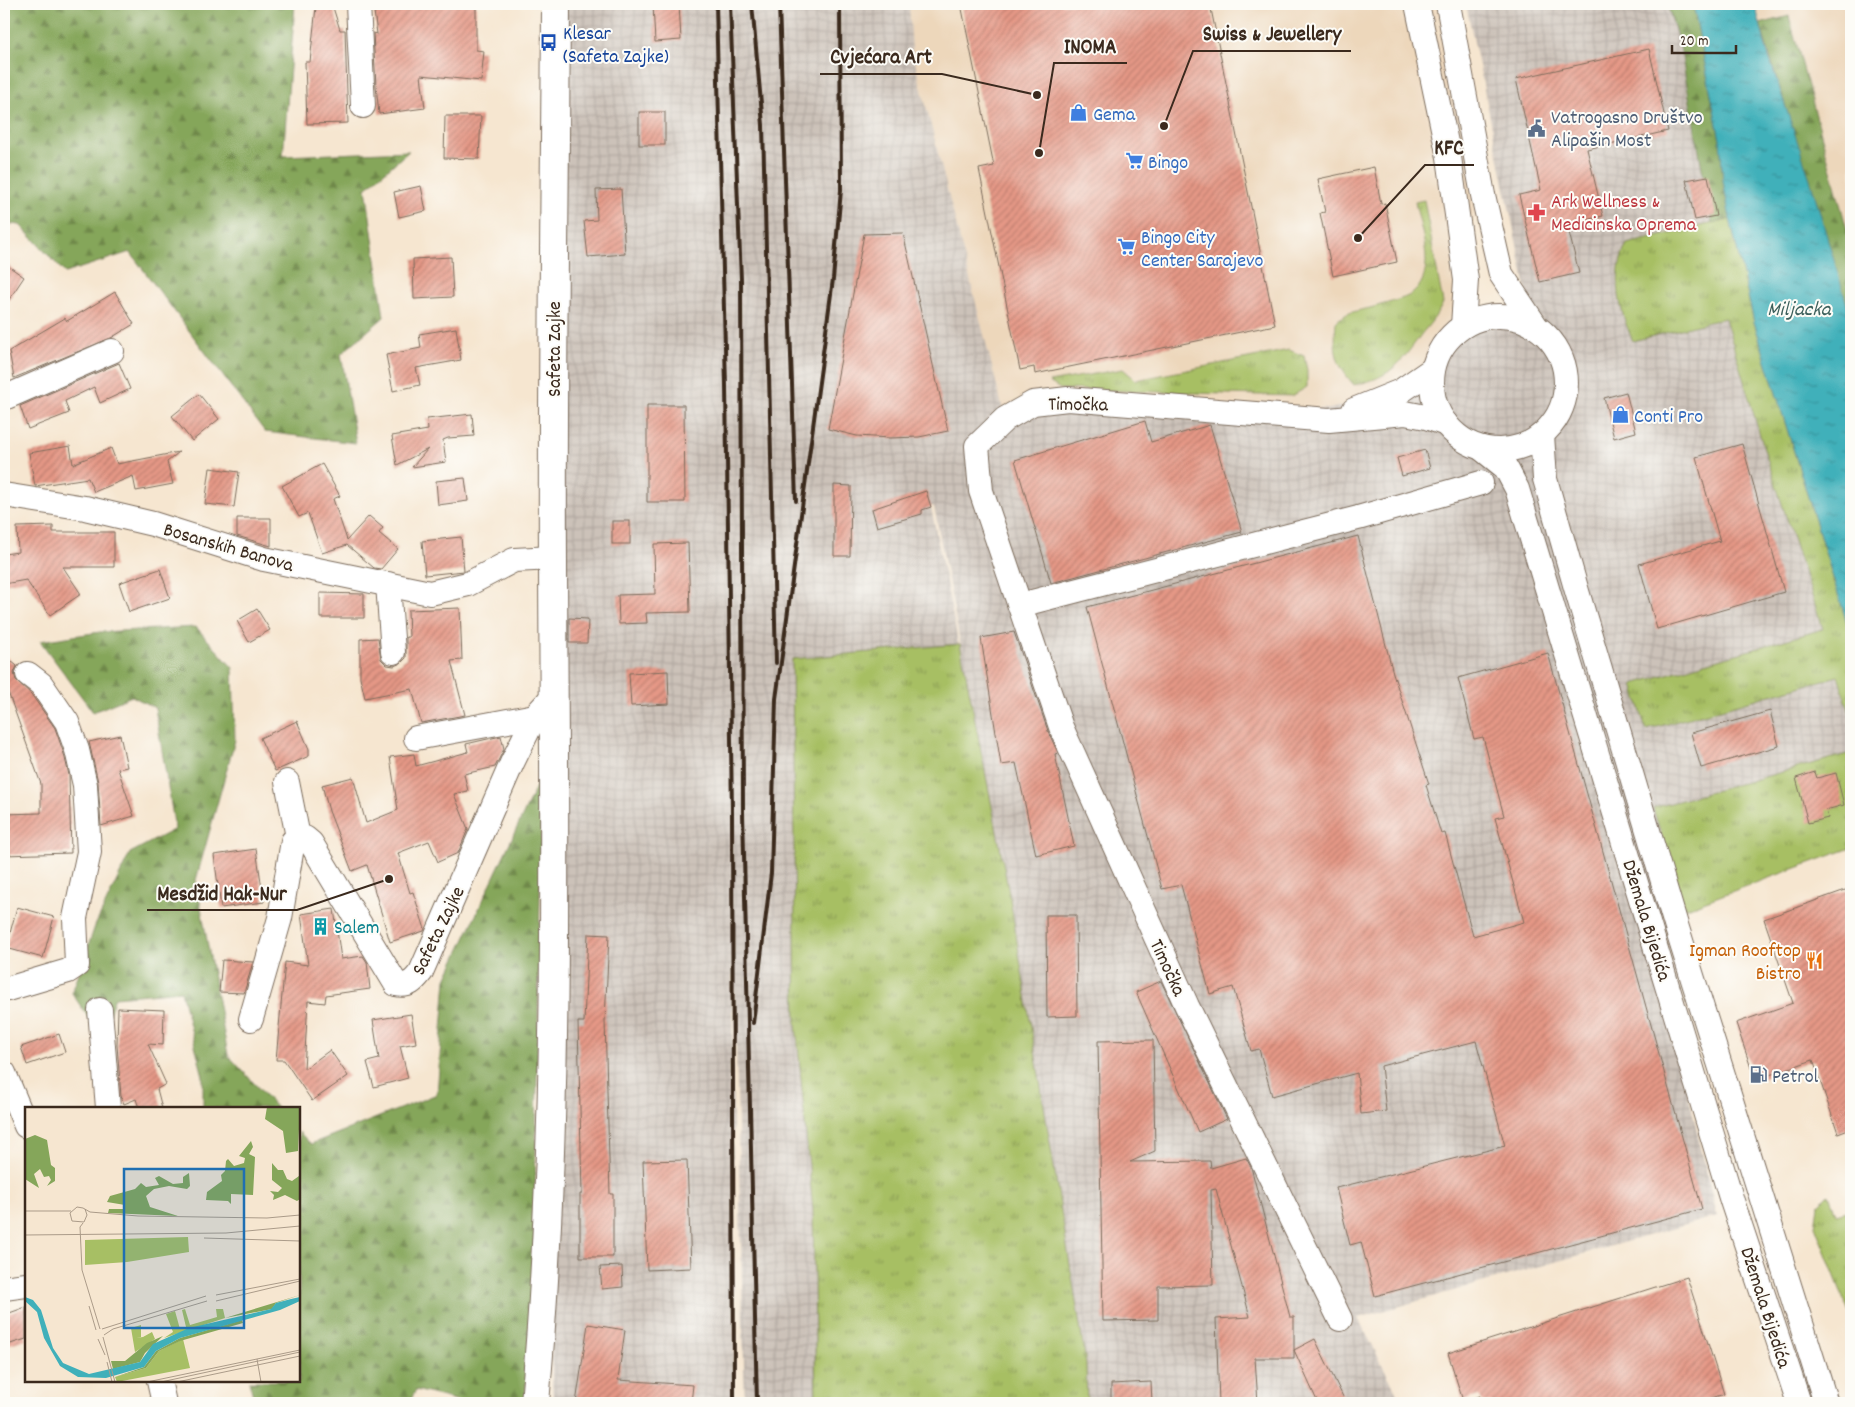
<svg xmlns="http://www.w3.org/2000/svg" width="1855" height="1407" viewBox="0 0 1855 1407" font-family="Dekko,sans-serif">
<defs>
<pattern id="industrial-grid" width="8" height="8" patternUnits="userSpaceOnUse" patternTransform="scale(1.25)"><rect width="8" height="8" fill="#ccc2b9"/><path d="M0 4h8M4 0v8" fill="none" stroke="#b0a79f"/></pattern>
<pattern id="grass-tufts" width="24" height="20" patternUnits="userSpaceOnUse" patternTransform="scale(1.25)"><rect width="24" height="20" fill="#a7bf64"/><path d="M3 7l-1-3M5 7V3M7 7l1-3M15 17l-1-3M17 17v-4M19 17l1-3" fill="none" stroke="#899b52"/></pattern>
<pattern id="forest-firs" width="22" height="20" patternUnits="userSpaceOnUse" patternTransform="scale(1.25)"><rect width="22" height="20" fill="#85a65a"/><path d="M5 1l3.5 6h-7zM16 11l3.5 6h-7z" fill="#6e874a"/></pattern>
<pattern id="water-ripples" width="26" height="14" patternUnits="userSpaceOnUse" patternTransform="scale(1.25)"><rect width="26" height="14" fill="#40b0ba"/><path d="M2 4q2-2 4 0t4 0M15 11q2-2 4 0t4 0" fill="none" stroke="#378f97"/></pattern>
<pattern id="building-hatch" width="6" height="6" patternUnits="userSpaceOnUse" patternTransform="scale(1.25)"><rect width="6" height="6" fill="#e59886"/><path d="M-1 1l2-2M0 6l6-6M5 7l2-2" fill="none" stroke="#bb7c6d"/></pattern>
</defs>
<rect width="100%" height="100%" fill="#fdfcf7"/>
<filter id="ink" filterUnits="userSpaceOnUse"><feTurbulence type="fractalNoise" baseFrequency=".02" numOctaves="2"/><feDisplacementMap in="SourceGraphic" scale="10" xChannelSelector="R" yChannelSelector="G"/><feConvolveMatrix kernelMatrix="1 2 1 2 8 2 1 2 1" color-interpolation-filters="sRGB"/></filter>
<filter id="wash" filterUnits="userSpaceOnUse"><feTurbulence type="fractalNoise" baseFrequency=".0096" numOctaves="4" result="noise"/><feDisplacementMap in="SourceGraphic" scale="20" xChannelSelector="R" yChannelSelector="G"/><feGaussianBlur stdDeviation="1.12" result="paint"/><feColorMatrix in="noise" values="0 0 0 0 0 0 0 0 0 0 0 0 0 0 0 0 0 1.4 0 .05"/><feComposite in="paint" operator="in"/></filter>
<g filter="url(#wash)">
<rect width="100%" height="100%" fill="#f6e6d0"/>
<g fill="#edd7bb">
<path d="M909,4H1444L1478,151L1471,253L1463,326L1433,369L1384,396L1329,409L1005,419L912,50Z"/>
<path d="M1755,4H1851V244L1790,17L1760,24Z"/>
</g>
<path fill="url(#industrial-grid)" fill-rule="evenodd" d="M561,4H909L912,50L1005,418L1033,403L1329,409L1384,396L1433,369L1439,352L1449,337L1474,320L1499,315L1511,316L1534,325L1466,4H1667L1680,46L1720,263L1851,670V846L1647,919L1717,1216L1358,1318L1402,1403H745L732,888L734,1403H553L547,1242ZM934,506L977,731H976L931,507Z"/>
<g fill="url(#grass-tufts)" stroke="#717441">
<path d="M1424,200L1443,303C1438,314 1431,323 1423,332C1401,362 1393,377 1354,385C1334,362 1334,351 1336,322C1345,312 1357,311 1370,308C1380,305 1406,299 1413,293C1438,272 1420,229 1415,202Z"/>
<path d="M1730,219L1754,322L1851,636V716L1838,676L1646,730L1633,684L1823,629L1766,455L1725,318L1633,341C1619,311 1611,274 1627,244Z"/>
<path d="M1289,350L1304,356L1307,370V387L1292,396L1060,389L1049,382L1123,369L1136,380Z"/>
<path d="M960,644L1010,898L1086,1363L1087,1403H816L813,1211L796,1024L792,659Z"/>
<path d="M1851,753V848L1684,909L1653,808Z"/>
<path d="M1829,1194L1836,1214L1851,1210V1317L1815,1226L1818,1205Z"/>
</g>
<g fill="url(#forest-firs)" stroke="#60683c">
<path d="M4,4H295L283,156L409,151L366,188L384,317L341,354L356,443L265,432L130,252L65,273L20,225L4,223Z"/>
<path d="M1667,4H1693L1720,140L1723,181L1730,219L1712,224L1680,46Z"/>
<path d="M1789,16L1851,244V318L1760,24Z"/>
<path d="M196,627L233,668L235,740L196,880L228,1055L277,1108H203V1076L181,991L115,997L101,1037L72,993L95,926L130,853L175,829L155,708L132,696L93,712L40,641L100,632Z"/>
<path d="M542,774L534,1266L525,1403H467L416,1390L409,1403H255L249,1381H299V1132L311,1144L437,1094L446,979Z"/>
</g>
<path fill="url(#water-ripples)" stroke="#3e6d6c" d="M1693,4H1755L1767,51L1811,182L1851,318V636L1754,322L1730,219L1723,181L1720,140Z"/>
<g id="blocks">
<g fill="url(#building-hatch)">
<path d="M332,4L340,30H345L348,123L307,124L305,62H310L316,7Z"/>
<path d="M373,4H476V50L484,51L481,81L421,75L425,108L379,114L376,86L373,33L377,34Z"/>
<path d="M653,4H679L681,40L655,42Z"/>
<path d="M961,4H1210L1275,325L1035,374L1034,367L1020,370L979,169L994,166Z"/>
<path d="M1649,49L1668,131L1587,149L1603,216L1567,224L1579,273L1540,282L1519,195L1541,190L1516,79Z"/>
<rect x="639" y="112" width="26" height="33"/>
<path d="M445,116H481L479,159L444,158Z"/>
<path d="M1374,167L1381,204L1385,203L1397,262L1333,276L1320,213L1325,212L1318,179Z"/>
<path d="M1708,176L1716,216L1695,220L1686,180Z"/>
<path d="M421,186L426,211L399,217L394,192Z"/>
<path d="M621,189L625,254L588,257L584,221L597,220L596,190Z"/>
<path d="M903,233L948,431L919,437L890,438L857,436L828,429L864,234Z"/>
<path d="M451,257L453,297L414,299L413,259Z"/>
<path d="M4,263L24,277L4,307Z"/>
<path d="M115,292L134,324L111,338L14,378L9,351L65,318L67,321Z"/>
<path d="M456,328L461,360L416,368L420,385L393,391L386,355L421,348L419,334Z"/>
<path d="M119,363L130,389L100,403L94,387L65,401L69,413L28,429L20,406Z"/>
<path d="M1626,392L1636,432L1614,438L1604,398Z"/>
<path d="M199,394L219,419L192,441L172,416Z"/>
<path d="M647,405H684L685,502H647Z"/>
<path d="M472,414L474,436L448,438L443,440L446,462L412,467L428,449L397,465L392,436L428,430L427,419Z"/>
<path d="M1145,421L1151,442L1210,425L1242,532L1051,583L1015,460Z"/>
<path d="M1742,444L1784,592L1657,629L1639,564L1720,541L1696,457Z"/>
<path d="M70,446L73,464L111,448L117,464L179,452L167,462L173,484L136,491L133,476L94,492L88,478L35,486L29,453Z"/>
<path d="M1425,450L1430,468L1402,476L1397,458Z"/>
<path d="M322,464L340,496L333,499L347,540L369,516L383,528L379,533L398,549L381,569L374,568L347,545L322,553L308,513L299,517L282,486Z"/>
<path d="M210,468L239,472L234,507L205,504Z"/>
<path d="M465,478L468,501L438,505L436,481Z"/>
<path d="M834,485L851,486L850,556H834Z"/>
<path d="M926,491L931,507L922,510V514L877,527L872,509Z"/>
<path d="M237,518H271V546L237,536Z"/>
<rect x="612" y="521" width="18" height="23"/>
<path d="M53,526V532H114V567H63L81,594L50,615L26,580L4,584V554L18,552L17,527Z"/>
<path d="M1358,536L1393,673L1429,784L1426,785L1441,834L1445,833L1473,936L1524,922L1495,818L1504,816L1483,737L1474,739L1458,678L1548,653L1702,1209L1375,1296L1361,1242L1350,1245L1336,1188L1505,1146L1476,1041L1381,1066L1386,1111L1361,1114L1357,1073L1272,1096L1259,1049L1251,1051L1233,987L1210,994L1181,885L1162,889L1087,607Z"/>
<path d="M461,537L464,571L425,575L422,541Z"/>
<path d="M688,543L690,612L646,613L647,623L619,624L618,595L655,594L654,544Z"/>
<path d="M160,569L170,598L129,612L119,583Z"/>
<path d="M320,593L364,594V618H320Z"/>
<path d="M460,608L462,660L451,661L465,715L421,723L412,689L365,698L360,677V639L378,638L381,659L387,665L394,666L401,663L406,658V637H409L408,610Z"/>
<path d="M257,609L270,630L249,642L237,621Z"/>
<path d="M569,618L588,619L587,643H569Z"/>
<path d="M1014,632L1048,731L1058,753L1055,754L1074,846L1036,855L1016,763L1001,765L981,638Z"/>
<path d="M4,655L17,666L14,673L16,680L31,694L55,728L64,754L69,775L71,853L4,855V814L41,813V784L4,681Z"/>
<path d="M668,671L669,704L631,706L629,673Z"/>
<path d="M1770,711L1779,746L1701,768L1691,733Z"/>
<path d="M297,721L309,749V756L275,771L260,738Z"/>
<path d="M120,735L127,767L118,769L134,816L101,826L98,782L89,742Z"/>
<path d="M501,736L504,749L495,767L464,774L468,791L454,794L468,829L458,853L438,862L429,841L398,853L410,893L413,892L425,929L424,931L390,942L367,865L352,871L329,811L322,785L353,777L366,823L398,810L390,757L414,754L416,766L468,752L466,744Z"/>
<path d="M1815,772L1817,778L1836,773L1844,805L1826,810L1828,818L1808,823L1796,778Z"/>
<path d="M256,849L264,902L221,908L214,855Z"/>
<path d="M1851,888V1128L1838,1133L1813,1060L1755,1080L1736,1023L1793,1003L1764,919Z"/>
<path d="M17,907L54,917L43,958L6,948Z"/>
<path d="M334,909L341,959L363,956L367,962L370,989L326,995L325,1003L308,1001L304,1069L330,1050L348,1076L312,1101L284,1060H276L285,962L308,965L301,914Z"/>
<path d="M1046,915H1076L1077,1016L1047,1017Z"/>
<path d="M588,934L609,935L605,1021L610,1194H613V1257H580V1194H582L578,1022H584Z"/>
<path d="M222,960L253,962L244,993L219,992Z"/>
<path d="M1161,981L1227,1119L1198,1132L1136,992Z"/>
<path d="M118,1008L164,1010L163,1045L148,1044L166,1084L157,1089L162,1108H139L136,1099L124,1104L121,1096L117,1045Z"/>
<path d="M411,1014L416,1043L400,1046L408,1078L374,1087L367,1062L379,1059L373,1020Z"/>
<path d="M59,1034L65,1052L27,1065L21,1047Z"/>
<path d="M1153,1040L1155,1151L1130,1162L1210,1161L1211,1168L1246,1158L1251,1167L1290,1317H1294V1358H1255L1258,1403H1219L1216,1319L1250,1317L1216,1189L1211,1190L1213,1285L1158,1286V1320L1103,1321L1098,1041Z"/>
<path d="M687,1160L691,1268L647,1270L643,1161Z"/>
<path d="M622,1266L623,1287L602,1289L600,1267Z"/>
<path d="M1687,1277L1724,1394L1696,1403H1482L1480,1396L1463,1401L1448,1353Z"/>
<path d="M26,1307V1339L4,1346V1315Z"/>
<path d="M588,1324L625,1330L618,1380L693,1385L691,1403H576Z"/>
<path d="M1315,1339L1346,1403H1318L1294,1350Z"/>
<path d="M1151,1382L1152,1403H1111V1384Z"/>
</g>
</g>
</g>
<g filter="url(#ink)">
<use href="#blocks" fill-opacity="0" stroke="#7c6c5c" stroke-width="1"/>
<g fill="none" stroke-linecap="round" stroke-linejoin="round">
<defs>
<g id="minor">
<path d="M358,4L363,106"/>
<path d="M1417,4L1449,157L1466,280L1463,326"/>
<path d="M1448,4L1483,195L1501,274L1535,325"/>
<circle cx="1499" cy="383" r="67"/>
<path d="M4,398L112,351"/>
<path d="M1354,410L1401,391L1433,369"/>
<path d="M1542,435L1545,479L1576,588L1676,925L1826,1403"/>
<path d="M1481,448L1506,468L1517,489L1732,1201L1799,1403"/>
<path d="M4,495L85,508L153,524L264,559L430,593L468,584L514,560L553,558"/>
<path d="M388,584L393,652"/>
<path d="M1020,605L1358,518L1481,483"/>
<path d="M416,738L535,716"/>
<path d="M287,782L298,837"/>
<path d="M4,990L68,971L77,965L75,918L89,852L85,785L77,750L67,722L41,684L28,674"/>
<path d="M100,1010L108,1108"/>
<path d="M251,1019L280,918L293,841L298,837L305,838L311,843L396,984C409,987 414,981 421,972L512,763L535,716L554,695"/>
<path d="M4,1073L26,1126"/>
<path d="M4,1288L26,1285"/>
<path d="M1340,1319L1187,1006L1061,727L981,491L977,446L1005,419L1033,403L1068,399L1329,420L1405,413L1426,417L1446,424"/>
<path d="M159,1381L164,1403"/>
</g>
<path id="major" d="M535,1403C560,1123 554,841 553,560C552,374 555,189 556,4"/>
</defs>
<use href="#minor" stroke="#7c6c5c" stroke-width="26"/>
<use href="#major" stroke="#7c6c5c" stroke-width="30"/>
<use href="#minor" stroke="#fff" stroke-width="24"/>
<use href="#major" stroke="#fff" stroke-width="28"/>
<g stroke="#3b2a1e" stroke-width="4">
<path d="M716,4L726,386L732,813L734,1403"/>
<path d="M730,4L741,280L743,812L757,1403"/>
<path d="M752,4L763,125L776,663"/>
<path d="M779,4L796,501"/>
<path d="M753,1023L771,873L776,699L833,279L841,190L840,4"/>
</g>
</g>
</g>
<defs>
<symbol id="bus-bare" viewBox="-9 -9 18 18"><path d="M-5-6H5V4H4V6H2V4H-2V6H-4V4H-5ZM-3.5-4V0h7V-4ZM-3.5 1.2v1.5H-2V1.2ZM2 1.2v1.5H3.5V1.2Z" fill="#1a4fb4" stroke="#fdfcf7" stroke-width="2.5" paint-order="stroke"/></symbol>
<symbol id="shop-bare" viewBox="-9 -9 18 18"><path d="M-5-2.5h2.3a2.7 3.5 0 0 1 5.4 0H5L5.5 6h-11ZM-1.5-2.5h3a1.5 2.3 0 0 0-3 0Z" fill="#3f7fe0" stroke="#fdfcf7" stroke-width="2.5" paint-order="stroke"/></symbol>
<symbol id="civic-bare" viewBox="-9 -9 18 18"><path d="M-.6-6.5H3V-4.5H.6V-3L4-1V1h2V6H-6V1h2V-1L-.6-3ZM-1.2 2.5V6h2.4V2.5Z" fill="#5c6f8a" stroke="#fdfcf7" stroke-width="2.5" paint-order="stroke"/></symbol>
<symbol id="supermarket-bare" viewBox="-9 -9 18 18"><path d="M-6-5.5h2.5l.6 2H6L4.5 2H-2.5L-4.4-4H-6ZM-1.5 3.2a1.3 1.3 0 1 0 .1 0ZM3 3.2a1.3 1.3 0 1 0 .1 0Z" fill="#3f7fe0" stroke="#fdfcf7" stroke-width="2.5" paint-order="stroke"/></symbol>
<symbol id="pharmacy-bare" viewBox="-9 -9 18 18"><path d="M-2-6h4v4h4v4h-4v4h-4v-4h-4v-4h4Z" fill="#e0444e" stroke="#fdfcf7" stroke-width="2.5" paint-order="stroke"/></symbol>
<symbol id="building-bare" viewBox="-9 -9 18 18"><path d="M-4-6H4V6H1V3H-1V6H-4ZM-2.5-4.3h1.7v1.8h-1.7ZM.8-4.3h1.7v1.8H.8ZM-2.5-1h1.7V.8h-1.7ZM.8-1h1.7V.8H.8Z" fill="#0f9aa8" stroke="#fdfcf7" stroke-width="2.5" paint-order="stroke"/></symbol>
<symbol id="restaurant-bare" viewBox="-9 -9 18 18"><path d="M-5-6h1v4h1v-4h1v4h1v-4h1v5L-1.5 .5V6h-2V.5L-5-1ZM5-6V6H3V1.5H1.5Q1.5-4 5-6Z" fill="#e8710a" stroke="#fdfcf7" stroke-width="2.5" paint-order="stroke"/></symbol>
<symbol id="fuel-bare" viewBox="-9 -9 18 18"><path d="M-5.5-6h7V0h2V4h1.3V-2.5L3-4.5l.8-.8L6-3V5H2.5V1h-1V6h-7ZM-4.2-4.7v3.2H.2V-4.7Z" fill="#5c6f8a" stroke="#fdfcf7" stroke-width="2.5" paint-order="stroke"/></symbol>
</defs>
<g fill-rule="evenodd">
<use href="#bus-bare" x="536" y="30" width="25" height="25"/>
<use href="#shop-bare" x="1066" y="100" width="25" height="25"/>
<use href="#civic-bare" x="1524" y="116" width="25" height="25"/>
<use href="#supermarket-bare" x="1122" y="148" width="25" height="25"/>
<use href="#pharmacy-bare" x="1524" y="200" width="25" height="25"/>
<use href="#supermarket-bare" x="1114" y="234" width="25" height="25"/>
<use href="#shop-bare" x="1608" y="402" width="25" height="25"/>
<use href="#building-bare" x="308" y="914" width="25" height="25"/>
<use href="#restaurant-bare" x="1802" y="948" width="25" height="25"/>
<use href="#fuel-bare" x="1746" y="1062" width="25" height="25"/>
</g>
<g text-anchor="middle" stroke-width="4" stroke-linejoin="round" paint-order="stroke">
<g font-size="20" fill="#164399" stroke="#fdfcf7" text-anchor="start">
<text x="563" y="39">Klesar<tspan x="563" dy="23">(Safeta Zajke)</tspan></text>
</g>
<g font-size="20" fill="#366cbe" stroke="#fdfcf7" text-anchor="start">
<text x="1093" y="120">Gema</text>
<text x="1148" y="168">Bingo</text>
<text x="1141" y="243">Bingo City<tspan x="1141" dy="23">Center Sarajevo</tspan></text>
<text x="1634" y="422">Conti Pro</text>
</g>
<g font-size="20" fill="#4e5e75" stroke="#fdfcf7" text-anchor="start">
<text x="1551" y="123">Vatrogasno Društvo<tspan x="1551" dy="23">Alipašin Most</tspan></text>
<text x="1772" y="1082">Petrol</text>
</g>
<g font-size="20" fill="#be3a42" stroke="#fdfcf7" text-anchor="start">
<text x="1551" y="207">Ark Wellness &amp;<tspan x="1551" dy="23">Medicinska Oprema</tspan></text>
</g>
<g font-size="20" fill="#3b2a1e" stroke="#fdfcf7">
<text transform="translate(553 349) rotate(-90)" y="7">Safeta Zajke</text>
<text transform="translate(1078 403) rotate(1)" y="7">Timočka</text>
<text transform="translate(229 546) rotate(16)" y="7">Bosanskih Banova</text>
<text transform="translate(1648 920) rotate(73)" y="7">Džemala Bijedića</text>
<text transform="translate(437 930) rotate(-64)" y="7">Safeta Zajke</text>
<text transform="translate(1169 967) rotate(65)" y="7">Timočka</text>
<text transform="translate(1767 1307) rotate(72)" y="7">Džemala Bijedića</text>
</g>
<g font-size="20" fill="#0d838f" stroke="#fdfcf7" text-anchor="start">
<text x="334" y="933">Salem</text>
</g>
<g font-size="20" fill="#c56008" stroke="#fdfcf7" text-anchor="end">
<text x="1801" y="956">Igman Rooftop<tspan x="1801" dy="23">Bistro</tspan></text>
</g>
<g font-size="21" font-style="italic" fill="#3d605c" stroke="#fdfcf7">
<text x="1799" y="315">Miljacka</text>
</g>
</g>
<g transform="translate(25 1107)">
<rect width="275" height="275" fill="#f6e6d0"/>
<path d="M163,130L164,145L102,155L60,158V133ZM160,202L165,218L192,210L191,202H198L200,211L139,231L148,225L141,207L150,204L155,222L161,220L157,203ZM116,218V230L111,231L118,230L127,225L130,232L110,245L106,221ZM158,232L165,261L92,275L90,270L121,261L134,244Z" fill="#a7bf64"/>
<path d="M242,0H275L273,44L261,46L258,24L240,12ZM10,28L22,33L26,58L30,61V74L22,79L26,73L24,69L19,70L15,62L9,67L14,81L0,72V32ZM226,34L228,40L224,47L230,50L228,88L206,87V97L203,94L181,93L182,85L197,74L196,68L200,64L201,54L203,52L209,59L219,56L220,51L214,49ZM247,56L253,63H258L262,72L267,74L274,69L275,92L272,94L260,88L248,93L249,88L245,84L253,85L257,81L247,73ZM164,66L165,79L162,82L144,79L129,82L121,89L125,100L153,109L83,106L84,102H99L100,98L82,95L85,89L110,82L116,76L121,80L134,78L130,71L134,69L148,77L158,76V70ZM275,188L251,196L247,202L200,211ZM217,213L218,216L155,234L134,244L121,261L90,270L119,260L131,244L155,231ZM138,229L120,246L115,255L88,262L86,254H100L122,236Z" fill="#85a65a"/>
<path d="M0,190L8,193L16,203L28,241L38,256L64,267L115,255L128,237L164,221L246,202L251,196L266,192L275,190V194L255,203L155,231L131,244L119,260L81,271L53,270L35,259L19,231L12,205L0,194Z" fill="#40b0ba"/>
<path fill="none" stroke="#ab9b89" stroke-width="1" d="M60,102L62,108L59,115L47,114L45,106L52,100L58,101L65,105L113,109L242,111L275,108M0,104H46M58,116L55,120L57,163L75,222M0,128L201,126L275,119M179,131L275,134M191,188L275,172M191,194L275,174M64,199L71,223M77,222L181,189M79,228L88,222L182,194M78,230L90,275M73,232L80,248M232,252L236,275M82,255L87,275M122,275L275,243M136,275L275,245M152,275L275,249"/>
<path fill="#1f6fb2" fill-opacity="0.15" stroke="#1f6fb2" stroke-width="2.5" d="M99,62H219V221H99Z"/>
<rect width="275" height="275" fill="none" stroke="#3b2a1e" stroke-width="2.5"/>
</g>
<path fill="none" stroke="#3b2a1e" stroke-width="2" d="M1164 126L1193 51H1351M1039 153L1054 63H1127M1037 95L942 74H820M1358 238L1425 165H1474M389 879L297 910H147"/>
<g fill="#3b2a1e" stroke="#fdfcf7" stroke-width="2">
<circle cx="1164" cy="126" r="5"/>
<circle cx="1039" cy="153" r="5"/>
<circle cx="1037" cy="95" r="5"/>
<circle cx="1358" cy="238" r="5"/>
<circle cx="389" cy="879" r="5"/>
</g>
<g font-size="21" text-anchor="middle" font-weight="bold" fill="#3b2a1e" stroke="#fdfcf7" stroke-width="4" stroke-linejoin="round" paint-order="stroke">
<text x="1272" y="40">Swiss &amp; Jewellery</text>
<text x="1090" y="53">INOMA</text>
<text x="881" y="63">Cvjećara Art</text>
<text x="1449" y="154">KFC</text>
<text x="222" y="900">Mesdžid Hak-Nur</text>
</g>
<rect width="1855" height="1407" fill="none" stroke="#fdfcf7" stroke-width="20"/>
<path d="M1672 45v8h64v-8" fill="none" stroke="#3b2a1e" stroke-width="2.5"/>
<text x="1680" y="45" font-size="15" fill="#3b2a1e" stroke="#fdfcf7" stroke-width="4" paint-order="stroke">20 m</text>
</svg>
